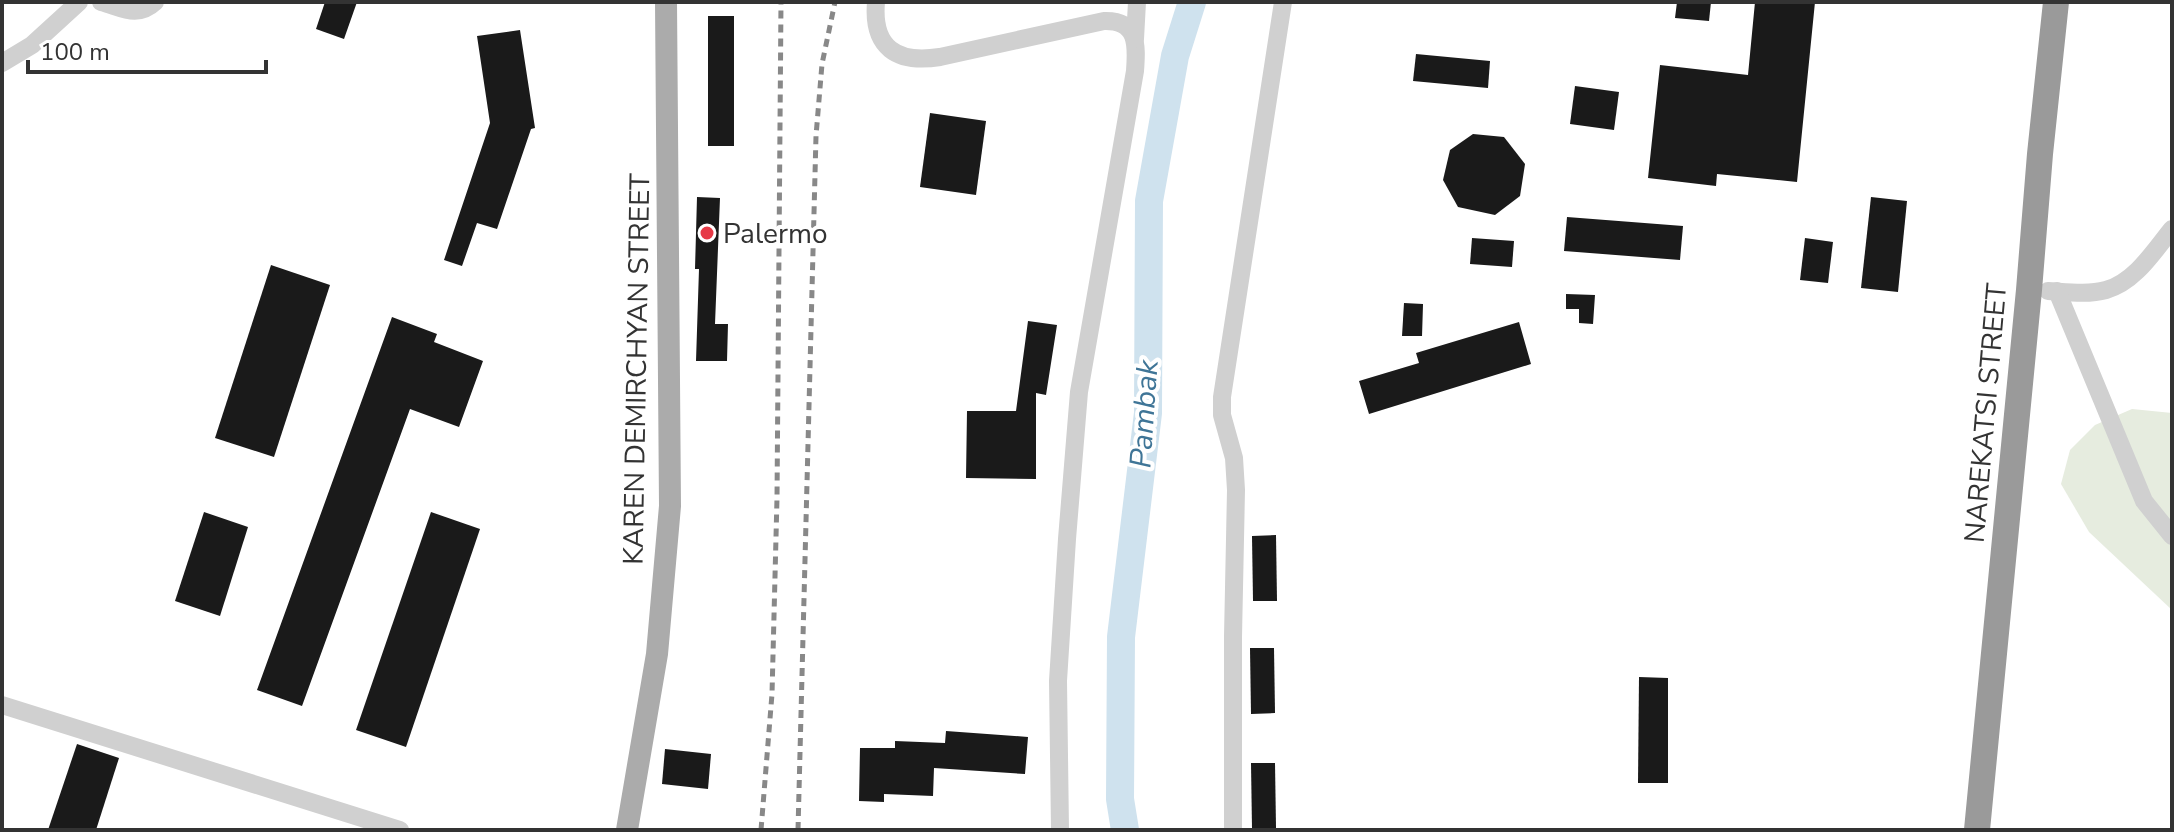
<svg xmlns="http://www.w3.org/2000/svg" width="2174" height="832" viewBox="0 0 2174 832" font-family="'Nunito Sans',sans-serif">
<rect width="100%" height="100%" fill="#fff"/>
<path fill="#e6ecdf" d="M2132,409L2172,413V610L2089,532L2061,484L2070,450L2095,425Z"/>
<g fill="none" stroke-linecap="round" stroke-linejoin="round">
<path stroke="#cfe2ee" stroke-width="28" d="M1125,830L1120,799L1121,637L1148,413L1149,201L1175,56L1192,2"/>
</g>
<g fill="#1a1a1a">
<path d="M325,2H357L344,39L316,29Z"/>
<path d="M1677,2H1711L1709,21L1675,18Z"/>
<path d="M1755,2H1815L1797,182L1717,174L1716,186L1648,178L1660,65L1748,75Z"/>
<rect x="708" y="16" width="26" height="130"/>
<path d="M520,30L535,128L531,129L497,229L477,223L462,266L444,260L490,123L477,36Z"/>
<path d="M1416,54L1490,61L1488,88L1413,81Z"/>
<path d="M1575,86L1619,92L1614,130L1570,124Z"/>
<path d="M930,113L986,121L976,195L920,187Z"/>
<path d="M1473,134L1504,137L1525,164L1520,196L1495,215L1458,207L1443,180L1450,150Z"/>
<path d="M697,197L720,198L715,324H728L727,361H696L699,269H695Z"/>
<path d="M1871,197L1907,201L1898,292L1861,288Z"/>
<path d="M1567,217L1683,226L1680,260L1564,251Z"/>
<path d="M1472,238L1514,241L1512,267L1470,264Z"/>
<path d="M1805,238L1833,242L1828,283L1800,280Z"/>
<path d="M271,265L330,285L274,457L215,438Z"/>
<path d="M1566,294L1595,295L1593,324L1579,323V309H1566Z"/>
<path d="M1404,303L1423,304L1422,336H1402Z"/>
<path d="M392,317L437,334L434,342L483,361L459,427L410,409L302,706L257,690Z"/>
<path d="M1028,321L1057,325L1046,395L1036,393V479L966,478L967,411H1016Z"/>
<path d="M1519,322L1531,364L1369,414L1359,381L1419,363L1416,353Z"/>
<path d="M204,512L248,527L220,616L175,601Z"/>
<path d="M431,512L480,529L406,747L356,730Z"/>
<path d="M1276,535L1277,601H1253L1252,536Z"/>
<path d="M1250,648H1274L1275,713L1251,714Z"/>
<path d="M1639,677L1668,678V783H1638Z"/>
<path d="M946,731L1028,737L1025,774L934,768L933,796L884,794V802L859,801L860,748H895V741L945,743Z"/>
<path d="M77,744L119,758L96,830H48Z"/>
<path d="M665,749L711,754L708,789L662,784Z"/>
<path d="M1251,763H1275L1276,828L1252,829Z"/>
</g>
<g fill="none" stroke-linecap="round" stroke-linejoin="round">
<g stroke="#d0d0d0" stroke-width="18">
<path d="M101,2C121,7 137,19 155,2"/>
<path d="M876,2C872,48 897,64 940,57L1104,21C1138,20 1137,45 1135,71L1079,392L1067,539L1058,681L1060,830"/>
<path d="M1135,39L1137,2"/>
<path d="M2,63L32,45L79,2"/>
<path d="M2048,291C2066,292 2088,295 2106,290C2135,282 2154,251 2172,229"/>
<path d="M2057,291L2144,501L2172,536"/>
<path d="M2,705L400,830"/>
<path d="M1233,830V637L1236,490L1234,458L1222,415V397L1283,2"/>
</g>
<path stroke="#ababab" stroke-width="22" d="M627,830L657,654L670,506L666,2"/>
<path stroke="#9a9a9a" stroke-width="26" d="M1977,830L2029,290L2040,154L2056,2"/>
<g stroke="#888" stroke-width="5" stroke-dasharray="8 6" stroke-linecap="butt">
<path d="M761,830L772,694L777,498L781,2"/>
<path d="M798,830L816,136L822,64L835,2"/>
</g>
</g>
<circle fill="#e63946" stroke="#fff" stroke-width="3" cx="707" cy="233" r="8"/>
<g text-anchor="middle" stroke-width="8" stroke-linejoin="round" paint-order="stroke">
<g font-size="28" fill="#333" stroke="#fff" text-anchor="start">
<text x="723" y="243">Palermo</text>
</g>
<g font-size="28" fill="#333" stroke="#fff">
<text transform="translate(636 369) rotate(-89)" y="10">KAREN DEMIRCHYAN STREET</text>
<text transform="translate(1985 413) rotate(-85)" y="10">NAREKATSI STREET</text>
</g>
<g font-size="30" font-style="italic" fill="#3f7597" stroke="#fff">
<text transform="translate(1144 414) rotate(-86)" y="10">Pambak</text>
</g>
</g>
<rect width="2174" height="832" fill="none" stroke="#333333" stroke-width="8"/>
<path d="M28 60v12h238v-12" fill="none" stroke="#333333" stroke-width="4"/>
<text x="40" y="60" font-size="24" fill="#333333" stroke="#ffffff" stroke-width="6" paint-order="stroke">100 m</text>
</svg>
